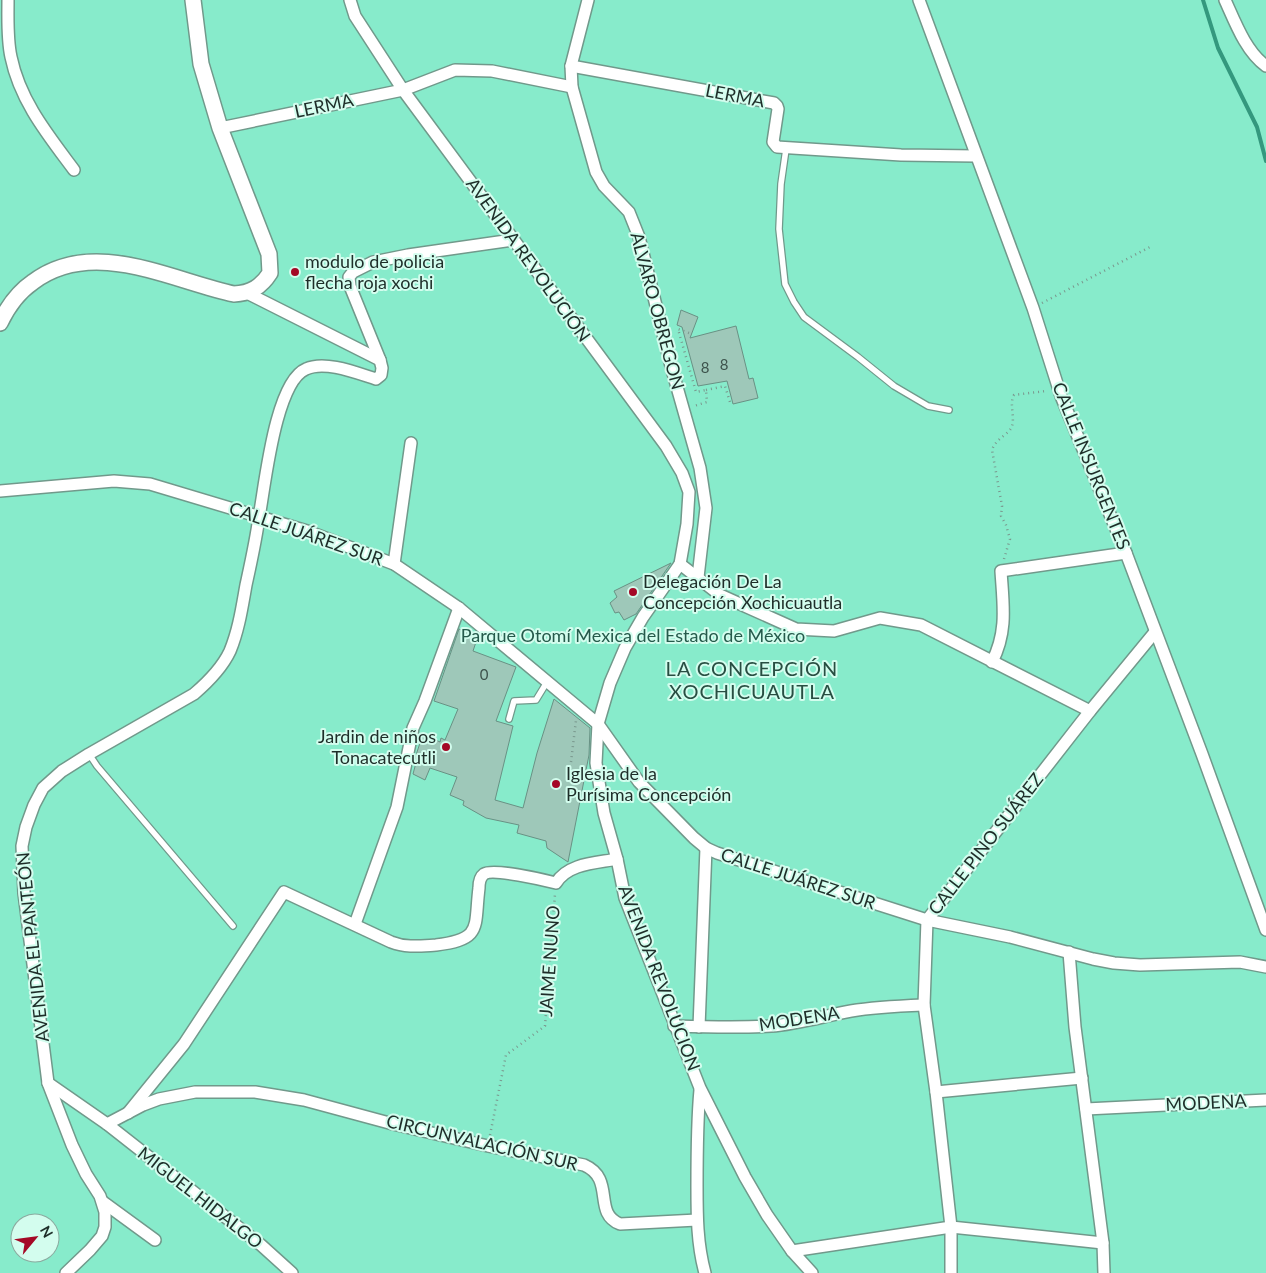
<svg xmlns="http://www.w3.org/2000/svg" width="1266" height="1273" viewBox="0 0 1266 1273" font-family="Lato,sans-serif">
<rect width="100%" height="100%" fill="#c6f0e1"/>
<path fill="#87ebcb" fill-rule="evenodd" d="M0,0H1266V1273H0ZM20,1223H50V1253H20Z"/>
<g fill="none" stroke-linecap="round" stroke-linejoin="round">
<path stroke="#34987e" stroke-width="4" d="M1203,0L1218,48L1257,127L1266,161"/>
</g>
<g fill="#9ec8b9" stroke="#699184">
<path d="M681,310L698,317L690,338L736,326L749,379L753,378L758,398L733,404L727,381L698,386L682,327L677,325Z"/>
<path d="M671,563L636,614L624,620L619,612L615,613L610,603L617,597L614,591Z"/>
<path d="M459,629L478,636L473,651L516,667L496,721L513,726L495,800L523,808L537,753L554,699L590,728L589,755L568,862L547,848L546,841L517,833L519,825L486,818L463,805L464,801L450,795L457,777L430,768L425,780L413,774L417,759L415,758L423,734L440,742L441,738L445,740L458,709L434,701Z"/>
</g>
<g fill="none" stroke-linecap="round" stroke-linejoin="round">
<defs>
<g id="lane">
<path d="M786,149L781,184L779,229L785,284L794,302L804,317L858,357L894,386L928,406L949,410"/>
<path d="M509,719L514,701L536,700L547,682"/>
<path d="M89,754L97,766L233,926"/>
</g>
<g id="street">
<path d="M8,0C8,19 7,39 11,57C20,101 48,135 74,170"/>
<path d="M350,0L355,16L403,90L666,446L682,473L689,492L687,524L680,564L643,617L625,648L610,683L598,724L596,763L604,813L617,859L625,898L700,1088L745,1177L767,1215L792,1251L812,1273"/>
<path d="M588,0L571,66L572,87L596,172L604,186L629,212L639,237L671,366L700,468L706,508L698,577"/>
<path d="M919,0L1033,308L1061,396L1126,553L1202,754L1266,930"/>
<path d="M1225,0C1235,22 1246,52 1266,66"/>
<path d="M571,66L774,103L777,106L778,109L773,142L777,147L901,155L976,156"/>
<path d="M220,128L403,90L455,70L492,71L572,87"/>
<path d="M247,293L380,360"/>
<path d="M0,491L114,481L150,484L307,531L394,564L459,608L598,724L639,782L694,838L706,848L717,853L927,920L1010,937L1093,959L1114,963L1140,965L1240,962L1266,967"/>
<path d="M394,564L411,443"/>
<path d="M680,564L720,595L796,629L834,631L880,618L921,625L1090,711"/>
<path d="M992,662C1008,631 1003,604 1001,571L1126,553"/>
<path d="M355,924L397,807L413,728L425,701L459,608"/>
<path d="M1069,952L1075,1027L1103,1243L1104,1273"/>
<path d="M674,1026C707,1027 739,1028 771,1026C798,1024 824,1016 851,1011C875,1007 900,1006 924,1005"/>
<path d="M699,1027L706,848"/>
<path d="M48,1083L107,1124L261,1245L292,1273"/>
<path d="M700,1090C697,1122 697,1154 697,1186C697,1215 697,1244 705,1273"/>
<path d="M936,1092L1082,1078"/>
<path d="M1086,1109L1266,1100"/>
<path d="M128,1113L184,1044L284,892L391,942C406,948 420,946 436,945C483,939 474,928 479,888C479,883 480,877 484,874C493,868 544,880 556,883C568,863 597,863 617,859"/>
<path d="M107,1124L143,1105L159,1099L195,1092H255L304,1100L393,1124L488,1146L584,1165C616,1179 592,1213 620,1224L697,1220"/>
<path d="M103,1202L155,1240"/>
<path d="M792,1251L951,1227L1103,1243"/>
<path d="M66,1273L90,1250L102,1236L105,1227V1212L100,1196L86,1174L72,1145L48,1083L24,893L22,846L26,827L34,805L43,788L62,771L89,754L194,694C208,682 222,668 230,651C239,629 242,607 246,585C251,562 256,540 259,517C265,486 275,382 306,369C325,360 357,373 376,379L381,375L382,368L380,360L350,286L349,277L353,272L373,262L408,255L513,240"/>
<path d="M951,1273V1227L936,1092L924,1005L927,920L1090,711L1155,632"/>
</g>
<path id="secondary" d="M0,323C8,306 17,293 33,282C93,237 170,280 234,294C251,293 261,287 270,273L269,254L220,128L201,64L193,0"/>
</defs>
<use href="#lane" stroke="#71998b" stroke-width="8"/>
<use href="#street" stroke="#71998b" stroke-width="14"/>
<use href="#secondary" stroke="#71998b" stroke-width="18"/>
<g stroke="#7a988e" stroke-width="2.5" stroke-dasharray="1 4" stroke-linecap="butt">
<path d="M1042,303L1150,247"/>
<path d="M689,333L678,329L696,392L706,390L707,402L694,406"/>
<path d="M706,390L725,386L730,402"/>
<path d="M1004,559L1010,539L1006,525L1001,516L1002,506L992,450C996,438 1010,434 1012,426C1015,416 1009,404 1014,395L1046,391"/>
<path d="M571,762L576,720"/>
<path d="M490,1135L506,1055L545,1026L555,894"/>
</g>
<use href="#lane" stroke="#fff" stroke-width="5.5"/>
<use href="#street" stroke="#fff" stroke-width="11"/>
<use href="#secondary" stroke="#fff" stroke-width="15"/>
</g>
<g fill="#a40826" stroke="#d3fdee" stroke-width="2">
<circle cx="295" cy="272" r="5"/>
<circle cx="633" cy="592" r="5"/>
<circle cx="446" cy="747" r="5"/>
<circle cx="556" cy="784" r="5"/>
</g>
<g text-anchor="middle" stroke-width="4" stroke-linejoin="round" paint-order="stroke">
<g font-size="15" fill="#3e544d">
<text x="724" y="370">8</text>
<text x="705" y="373">8</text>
<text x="484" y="680">0</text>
</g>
<g font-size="18" fill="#1e2e29" stroke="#d3fdee">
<text transform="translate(735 96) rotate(11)" y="6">LERMA</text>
<text transform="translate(324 106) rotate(-12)" y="6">LERMA</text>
<text transform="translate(528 260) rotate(54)" y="6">AVENIDA REVOLUCIÓN</text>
<text transform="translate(657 311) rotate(75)" y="6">ALVARO OBREGON</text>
<text transform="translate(1091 466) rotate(68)" y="6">CALLE INSURGENTES</text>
<text transform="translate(306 534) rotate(19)" y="6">CALLE JUÁREZ SUR</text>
<text transform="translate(986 844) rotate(-52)" y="6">CALLE PINO SUÁREZ</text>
<text transform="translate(798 879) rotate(18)" y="6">CALLE JUÁREZ SUR</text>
<text transform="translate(33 947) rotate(-96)" y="6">AVENIDA EL PANTEÓN</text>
<text transform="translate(550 961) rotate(-86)" y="6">JAIME NUNO</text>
<text transform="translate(659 978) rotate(69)" y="6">AVENIDA REVOLUCION</text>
<text transform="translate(799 1019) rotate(-9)" y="6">MODENA</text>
<text transform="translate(1206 1103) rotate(-3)" y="6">MODENA</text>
<text transform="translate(482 1143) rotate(13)" y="6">CIRCUNVALACIÓN SUR</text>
<text transform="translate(200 1198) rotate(38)" y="6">MIGUEL HIDALGO</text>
</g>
<g font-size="18" fill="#1e2e29" stroke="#d3fdee" text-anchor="start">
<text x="305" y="268">modulo de policia<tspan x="305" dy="21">flecha roja xochi</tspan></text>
<text x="643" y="588">Delegación De La<tspan x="643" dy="21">Concepción Xochicuautla</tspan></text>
<text x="436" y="743" text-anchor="end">Jardin de niños<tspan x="436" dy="21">Tonacatecutli</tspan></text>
<text x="566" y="780">Iglesia de la<tspan x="566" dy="21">Purísima Concepción</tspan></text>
</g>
<g font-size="18" fill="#255a4b" stroke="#d3fdee">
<text x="633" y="642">Parque Otomí Mexica del Estado de México</text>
</g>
<g font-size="20" letter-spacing="1" fill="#284e42" stroke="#d3fdee">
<text x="752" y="676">LA CONCEPCIÓN<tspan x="752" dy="23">XOCHICUAUTLA</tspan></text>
</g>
</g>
<g transform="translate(35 1238) rotate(61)"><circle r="24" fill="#d3fdee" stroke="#8baa9f"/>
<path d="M0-4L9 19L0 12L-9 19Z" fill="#a40826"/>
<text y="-8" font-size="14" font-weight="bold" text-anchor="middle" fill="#1e2e29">N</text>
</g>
</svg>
